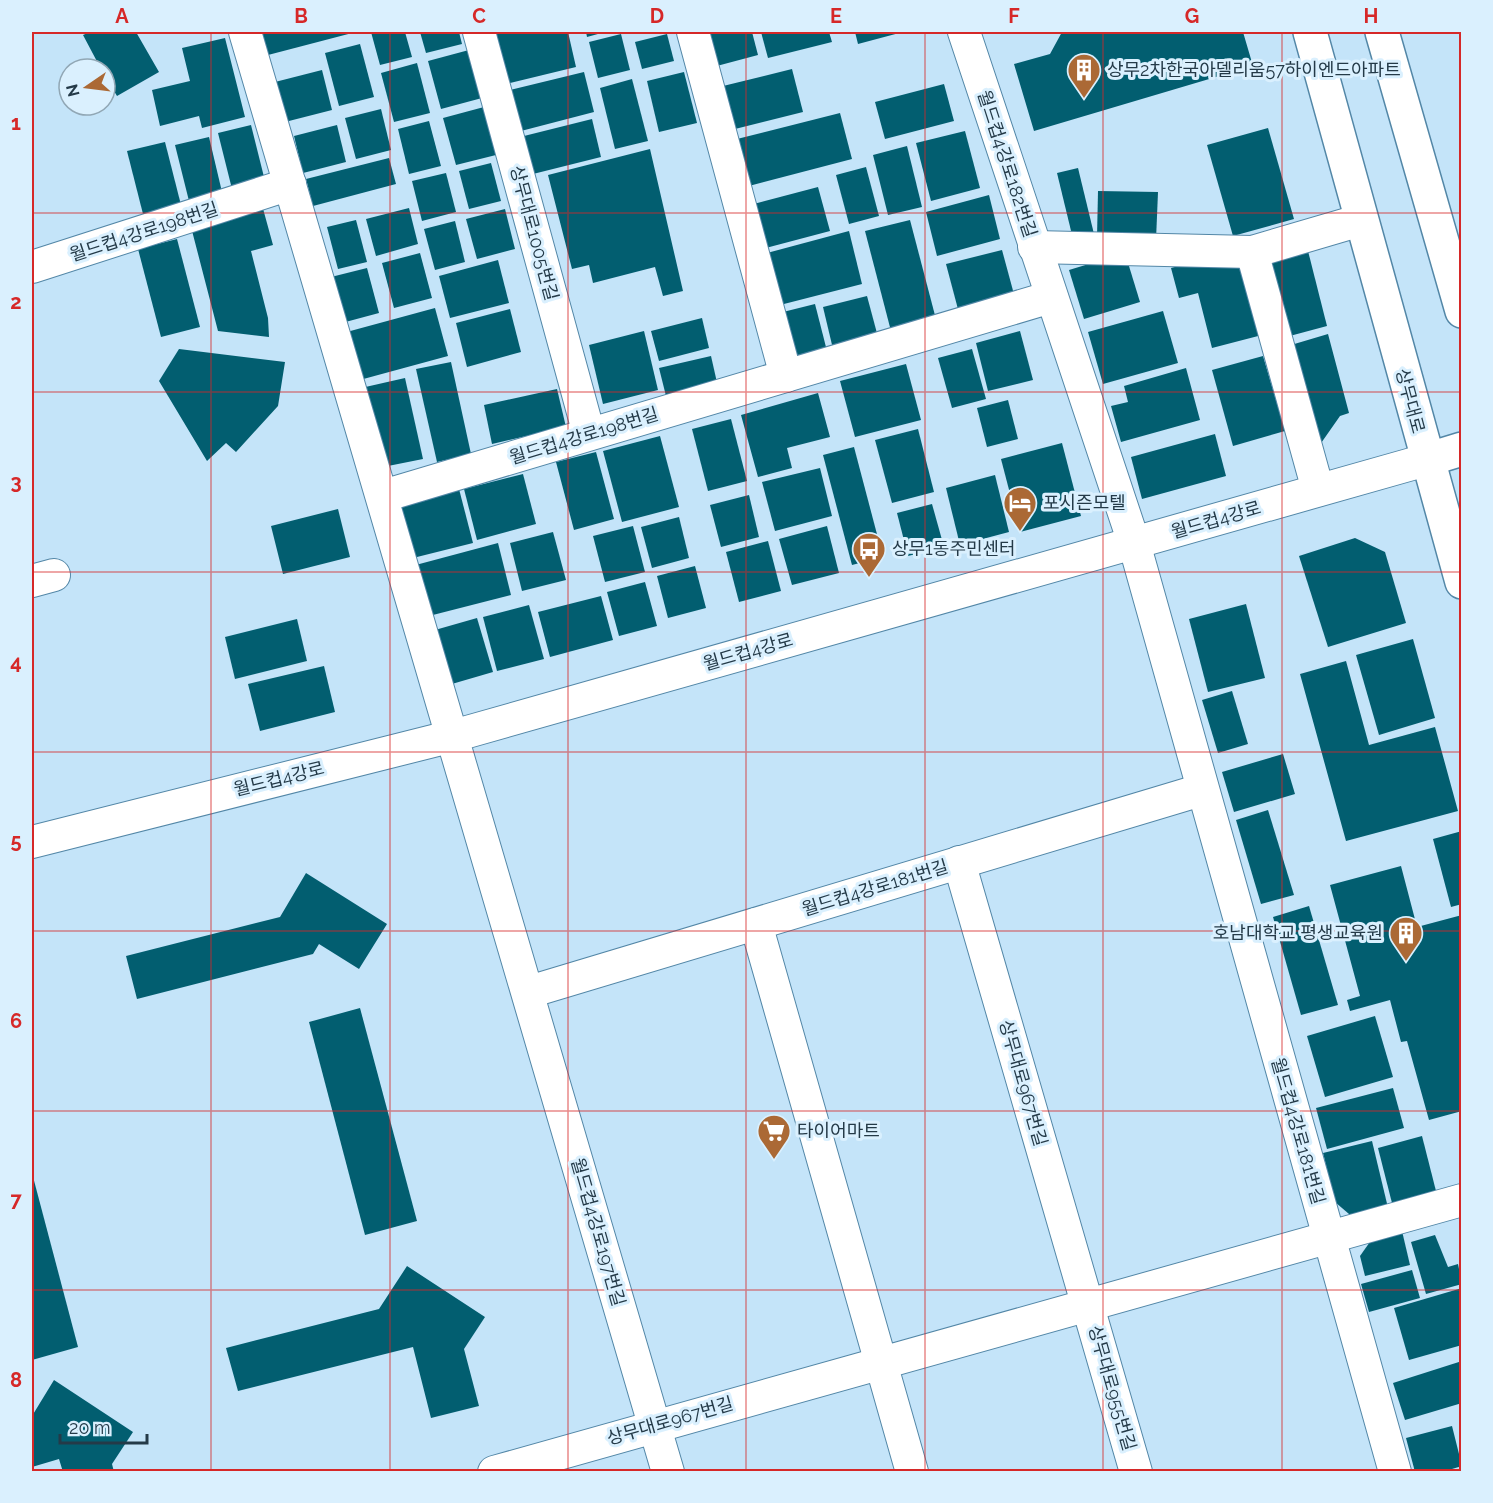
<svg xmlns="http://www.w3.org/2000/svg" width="1493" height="1503" viewBox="0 0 1493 1503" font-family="Raleway,'Noto Sans KR',sans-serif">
<rect width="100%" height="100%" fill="#c4e4f9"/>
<g fill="#025e70">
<path d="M90,32H136L159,72L117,96L105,76V69H101L83,35Z"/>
<path d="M262,32H356L268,55Z"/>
<path d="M371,32H405L412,57L380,65Z"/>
<path d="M420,32H459L462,44L426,53Z"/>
<path d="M489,32H568L576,67L502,85Z"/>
<path d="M586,32H605L587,37Z"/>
<path d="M704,32H752L758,55L713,67Z"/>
<path d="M761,32H829L832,42L768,58Z"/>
<path d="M855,32H903L858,44Z"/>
<path d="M1062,32H1243L1253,66L1034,131L1014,64L1050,54Z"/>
<path d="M621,34L630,70L598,78L589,42Z"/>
<path d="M667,34L674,61L642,69L635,42Z"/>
<path d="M225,38L245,117L202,128L199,116L160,126L152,90L190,81L182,48Z"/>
<path d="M360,44L374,97L339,106L325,53Z"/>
<path d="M469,50L482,98L441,109L428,61Z"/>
<path d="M417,63L430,113L394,122L381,73Z"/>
<path d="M792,69L803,112L731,130L719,87Z"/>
<path d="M322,70L332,110L285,122L275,82Z"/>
<path d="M584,72L594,112L521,131L510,90Z"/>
<path d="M684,72L697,123L659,132L647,81Z"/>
<path d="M632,79L648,141L615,149L600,88Z"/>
<path d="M944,84L954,121L885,139L875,102Z"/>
<path d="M484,107L496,155L456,165L443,118Z"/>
<path d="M381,109L391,150L356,159L345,118Z"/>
<path d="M840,113L852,159L745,187L733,140Z"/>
<path d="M592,119L601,157L533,174L524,136Z"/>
<path d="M429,121L441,166L409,174L398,129Z"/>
<path d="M251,125L265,181L232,189L218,133Z"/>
<path d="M337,125L346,162L303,173L294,136Z"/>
<path d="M1268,128L1294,219L1233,236L1207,145Z"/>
<path d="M965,131L980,188L931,201L916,143Z"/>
<path d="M209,137L222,192L189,201L175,145Z"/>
<path d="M165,142L181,205L143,214L127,151Z"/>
<path d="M907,146L922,207L888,215L873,155Z"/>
<path d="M650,149L683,291L663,296L655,267L593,283L589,265L572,269L548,175Z"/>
<path d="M389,158L396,184L313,206L306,179Z"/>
<path d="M491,163L501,201L469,209L459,171Z"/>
<path d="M866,167L879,216L849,224L836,175Z"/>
<path d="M1078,168L1094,234L1073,239L1057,173Z"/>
<path d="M446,173L456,212L422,221L412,181Z"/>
<path d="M818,187L830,231L762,249L750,205Z"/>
<path d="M1098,191L1158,192L1156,240L1097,238Z"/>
<path d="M989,195L1000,239L937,256L926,212Z"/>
<path d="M262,205L273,245L251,251L268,318L269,337L218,331L190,223Z"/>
<path d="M409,208L418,244L376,256L366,219Z"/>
<path d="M505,209L515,249L477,259L466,219Z"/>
<path d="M356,220L367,262L338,269L327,227Z"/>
<path d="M910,220L937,323L892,335L865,231Z"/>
<path d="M455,221L465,262L435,270L424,229Z"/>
<path d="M849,231L862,284L780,305L767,253Z"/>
<path d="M177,239L200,327L161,337L138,249Z"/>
<path d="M1307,247L1327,326L1286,337L1266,258Z"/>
<path d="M1002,250L1015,298L959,313L946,264Z"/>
<path d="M420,253L432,298L394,308L382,263Z"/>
<path d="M1125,253L1140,302L1084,319L1069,270Z"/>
<path d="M1209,258L1241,263L1262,335L1212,348L1198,293L1179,298L1171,268Z"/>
<path d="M498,260L509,303L450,318L439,276Z"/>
<path d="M367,268L379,313L338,324L327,278Z"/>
<path d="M867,296L878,337L833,349L823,307Z"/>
<path d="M815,304L827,351L791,361L779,313Z"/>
<path d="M435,308L448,356L356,381L343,333Z"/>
<path d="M510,309L521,352L467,367L456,323Z"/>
<path d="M1163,311L1178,363L1103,384L1088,332Z"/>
<path d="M702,318L709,348L659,361L651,331Z"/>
<path d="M644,331L658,390L603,404L589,345Z"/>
<path d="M1020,331L1033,380L988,391L976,343Z"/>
<path d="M1328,334L1349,413L1340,416L1319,446L1291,345Z"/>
<path d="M179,349L285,362L278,406L236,452L226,443L207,461L159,381Z"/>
<path d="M972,349L986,399L952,408L938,358Z"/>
<path d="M711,356L718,387L667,400L659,368Z"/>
<path d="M1263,356L1285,431L1233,446L1212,370Z"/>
<path d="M451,362L471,454L437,462L416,369Z"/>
<path d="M906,364L921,420L855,437L840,381Z"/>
<path d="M1186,368L1200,420L1121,442L1111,406L1128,402L1124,386Z"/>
<path d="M405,378L423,459L388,466L361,388Z"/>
<path d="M557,389L566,427L492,444L484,405Z"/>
<path d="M818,393L830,437L787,448L792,468L758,477L741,415Z"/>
<path d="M1008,400L1018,439L987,447L977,408Z"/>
<path d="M731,419L747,481L708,491L692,429Z"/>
<path d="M918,429L934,492L892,503L875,440Z"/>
<path d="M1215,434L1226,476L1142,499L1131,457Z"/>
<path d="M660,436L679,507L622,522L603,451Z"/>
<path d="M1062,443L1081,516L1020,532L1001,459Z"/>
<path d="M854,447L883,557L852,565L823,455Z"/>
<path d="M596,452L614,519L574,530L556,462Z"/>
<path d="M820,468L832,516L775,531L762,482Z"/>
<path d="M523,474L536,524L477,540L464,489Z"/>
<path d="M995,475L1009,532L960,545L946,488Z"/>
<path d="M459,489L473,543L409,559L396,506Z"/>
<path d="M749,495L759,537L721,547L710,505Z"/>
<path d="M932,504L944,547L908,556L897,513Z"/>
<path d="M338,509L350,557L283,574L271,526Z"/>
<path d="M679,517L689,558L652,568L641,527Z"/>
<path d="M633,526L645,572L605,582L593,536Z"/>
<path d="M827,526L839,573L792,585L779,539Z"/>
<path d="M553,532L566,580L522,591L510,543Z"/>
<path d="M1355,538L1385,552L1406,623L1328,647L1299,556Z"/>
<path d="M768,541L781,591L739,602L726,552Z"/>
<path d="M498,543L511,595L425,617L412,566Z"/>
<path d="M695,566L706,608L668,618L657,576Z"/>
<path d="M645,582L657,626L619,636L607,592Z"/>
<path d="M601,596L613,640L550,657L538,612Z"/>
<path d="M1246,604L1265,678L1208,692L1189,619Z"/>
<path d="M529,605L544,659L497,671L483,617Z"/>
<path d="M477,618L493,672L445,686L428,632Z"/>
<path d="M297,619L307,661L235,679L225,637Z"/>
<path d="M1413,639L1435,718L1379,735L1356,655Z"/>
<path d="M1346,661L1369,745L1435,727L1458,811L1346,841L1300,674Z"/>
<path d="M324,666L335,712L260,731L248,684Z"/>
<path d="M1232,691L1248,744L1218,753L1202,700Z"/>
<path d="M1283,754L1295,794L1234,812L1222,772Z"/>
<path d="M1268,810L1294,895L1261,904L1236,820Z"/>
<path d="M1462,831V904L1451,907L1433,839Z"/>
<path d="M1401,866L1417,927L1462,915V1111L1429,1120L1407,1041L1401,1042L1390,1000L1350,1011L1347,1000L1360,996L1330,885Z"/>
<path d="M306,873L387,924L359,969L319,944L313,954L137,999L126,956L280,917Z"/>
<path d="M1309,906L1338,1005L1301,1015L1273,917Z"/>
<path d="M360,1008L417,1221L365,1235L309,1022Z"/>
<path d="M1375,1016L1393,1077L1325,1097L1307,1036Z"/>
<path d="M1393,1088L1404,1128L1327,1149L1316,1108Z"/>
<path d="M1422,1136L1437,1195L1393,1207L1378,1148Z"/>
<path d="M1372,1141L1389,1212L1356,1220L1335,1202L1323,1153Z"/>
<path d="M32,1173L78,1347L32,1360Z"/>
<path d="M1402,1231L1410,1265L1365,1276L1360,1256L1372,1239Z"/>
<path d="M1435,1235L1448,1267L1458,1264L1462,1284L1426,1294L1411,1242Z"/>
<path d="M407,1266L485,1317L464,1349L479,1406L431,1418L413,1347L238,1391L226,1348L379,1309Z"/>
<path d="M1412,1270L1420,1298L1369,1312L1361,1284Z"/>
<path d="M1462,1288V1345L1409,1360L1394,1308Z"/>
<path d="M1462,1361V1403L1405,1420L1393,1383Z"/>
<path d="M54,1380L133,1432L112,1464L114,1472H63L59,1459L32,1467V1416Z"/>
<path d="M1452,1426L1462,1466L1442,1472H1415L1406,1438Z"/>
</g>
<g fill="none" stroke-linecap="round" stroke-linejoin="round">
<defs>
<g id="minor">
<path d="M245,32L668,1472"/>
<path d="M479,32L589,434"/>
<path d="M693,32L786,376"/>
<path d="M964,32L1134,543L1395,1472"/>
<path d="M1034,247L1252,252L1361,220"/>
<path d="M1252,252L1318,490"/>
<path d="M32,267L290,184"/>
<path d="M383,496L1051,297"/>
<path d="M32,581L54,575"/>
<path d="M32,842L453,736L1426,460"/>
<path d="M959,862L1136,1472"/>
<path d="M756,924L912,1472"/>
<path d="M529,992L1201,790"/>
<path d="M494,1472L1462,1200"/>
</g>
<g id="major">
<path d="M1310,32L1462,582"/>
<path d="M1382,32L1462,311"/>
<path d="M1426,460L1462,449"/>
</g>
</defs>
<use href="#minor" stroke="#5387a7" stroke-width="34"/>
<use href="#major" stroke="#5387a7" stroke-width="36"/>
<use href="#minor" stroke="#fff" stroke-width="32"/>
<use href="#major" stroke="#fff" stroke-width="33"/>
</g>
<path fill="none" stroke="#d62828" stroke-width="1.5" stroke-opacity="0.55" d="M211,32V1472M390,32V1472M568,32V1472M746,32V1472M925,32V1472M1103,32V1472M1282,32V1472M32,213H1462M32,392H1462M32,572H1462M32,752H1462M32,931H1462M32,1111H1462M32,1290H1462"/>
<defs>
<symbol id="building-pin" viewBox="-11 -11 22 30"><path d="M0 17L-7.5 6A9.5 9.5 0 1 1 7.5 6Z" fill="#ab6935" stroke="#daf0fe"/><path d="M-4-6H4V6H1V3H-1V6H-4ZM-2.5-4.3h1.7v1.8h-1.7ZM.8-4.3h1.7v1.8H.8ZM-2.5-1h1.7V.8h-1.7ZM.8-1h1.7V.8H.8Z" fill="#fff"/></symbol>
<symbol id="hotel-pin" viewBox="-11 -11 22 30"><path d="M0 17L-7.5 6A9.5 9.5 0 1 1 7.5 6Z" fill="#ab6935" stroke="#daf0fe"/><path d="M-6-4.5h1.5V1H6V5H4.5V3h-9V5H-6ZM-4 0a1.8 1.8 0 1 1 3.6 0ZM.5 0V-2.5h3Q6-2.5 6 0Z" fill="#fff"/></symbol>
<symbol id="bus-pin" viewBox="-11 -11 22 30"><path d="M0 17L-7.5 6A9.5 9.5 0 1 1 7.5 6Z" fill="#ab6935" stroke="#daf0fe"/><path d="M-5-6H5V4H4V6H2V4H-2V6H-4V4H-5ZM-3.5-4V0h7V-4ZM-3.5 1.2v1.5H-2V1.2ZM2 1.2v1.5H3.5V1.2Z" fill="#fff"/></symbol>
<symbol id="supermarket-pin" viewBox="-11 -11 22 30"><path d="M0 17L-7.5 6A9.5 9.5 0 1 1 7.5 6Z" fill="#ab6935" stroke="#daf0fe"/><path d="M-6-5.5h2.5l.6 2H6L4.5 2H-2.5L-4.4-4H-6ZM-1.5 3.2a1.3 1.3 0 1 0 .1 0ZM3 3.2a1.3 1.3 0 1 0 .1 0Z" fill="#fff"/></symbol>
</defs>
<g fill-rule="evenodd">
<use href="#building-pin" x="1065" y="51" width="38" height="52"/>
<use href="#hotel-pin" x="1001" y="484" width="38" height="52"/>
<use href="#bus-pin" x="850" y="530" width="38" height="52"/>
<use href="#building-pin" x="1387" y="914" width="38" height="52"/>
<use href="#supermarket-pin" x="755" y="1112" width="38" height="52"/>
</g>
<g text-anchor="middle" stroke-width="6" stroke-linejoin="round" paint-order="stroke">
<g font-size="18" fill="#243a48" stroke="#daf0fe" text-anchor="start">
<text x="1107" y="76">상무2차한국아델리움57하이엔드아파트</text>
<text x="1043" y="509">포시즌모텔</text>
<text x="892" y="555">상무1동주민센터</text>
<text x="1383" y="939" text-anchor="end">호남대학교 평생교육원</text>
<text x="797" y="1137">타이어마트</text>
</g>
<g font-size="18" fill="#243a48" stroke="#daf0fe">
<text transform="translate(1007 164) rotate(72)" y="6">월드컵4강로182번길</text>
<text transform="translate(144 232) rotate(-18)" y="6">월드컵4강로198번길</text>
<text transform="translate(534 233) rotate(75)" y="6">상무대로1005번길</text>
<text transform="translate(1410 401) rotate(75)" y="6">상무대로</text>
<text transform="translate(584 436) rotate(-17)" y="6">월드컵4강로198번길</text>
<text transform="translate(1216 520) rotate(-16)" y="6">월드컵4강로</text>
<text transform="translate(748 652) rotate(-16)" y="6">월드컵4강로</text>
<text transform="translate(279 779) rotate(-14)" y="6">월드컵4강로</text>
<text transform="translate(875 888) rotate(-17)" y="6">월드컵4강로181번길</text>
<text transform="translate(1023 1083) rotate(74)" y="6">상무대로967번길</text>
<text transform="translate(1298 1131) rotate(74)" y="6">월드컵4강로181번길</text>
<text transform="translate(598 1232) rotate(74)" y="6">월드컵4강로197번길</text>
<text transform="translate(1112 1388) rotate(74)" y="6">상무대로955번길</text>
<text transform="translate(670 1421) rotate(-16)" y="6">상무대로967번길</text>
</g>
</g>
<rect width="1493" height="1503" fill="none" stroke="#daf0fe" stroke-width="66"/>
<g transform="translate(87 87) rotate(256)"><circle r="28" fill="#daf0fe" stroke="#91a7b5" stroke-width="1.5"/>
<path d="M0-4.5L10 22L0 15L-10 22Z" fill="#ab6935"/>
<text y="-9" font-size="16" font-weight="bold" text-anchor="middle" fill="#243a48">N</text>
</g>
<path d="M60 1434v9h87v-9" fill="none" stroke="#243a48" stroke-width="3"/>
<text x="69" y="1434" font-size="18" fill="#243a48" stroke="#daf0fe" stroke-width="4.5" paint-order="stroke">20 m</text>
<rect x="33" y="33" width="1427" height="1437" fill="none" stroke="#d62828" stroke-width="2"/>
<g font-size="20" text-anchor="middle" font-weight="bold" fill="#d62828">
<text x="122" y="23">A</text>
<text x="301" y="23">B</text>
<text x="479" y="23">C</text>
<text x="657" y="23">D</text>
<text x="836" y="23">E</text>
<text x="1014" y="23">F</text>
<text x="1192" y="23">G</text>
<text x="1371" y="23">H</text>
<text x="16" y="130">1</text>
<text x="16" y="309">2</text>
<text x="16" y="489">3</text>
<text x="16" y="669">4</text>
<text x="16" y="848">5</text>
<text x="16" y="1028">6</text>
<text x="16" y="1207">7</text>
<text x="16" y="1387">8</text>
</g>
</svg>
